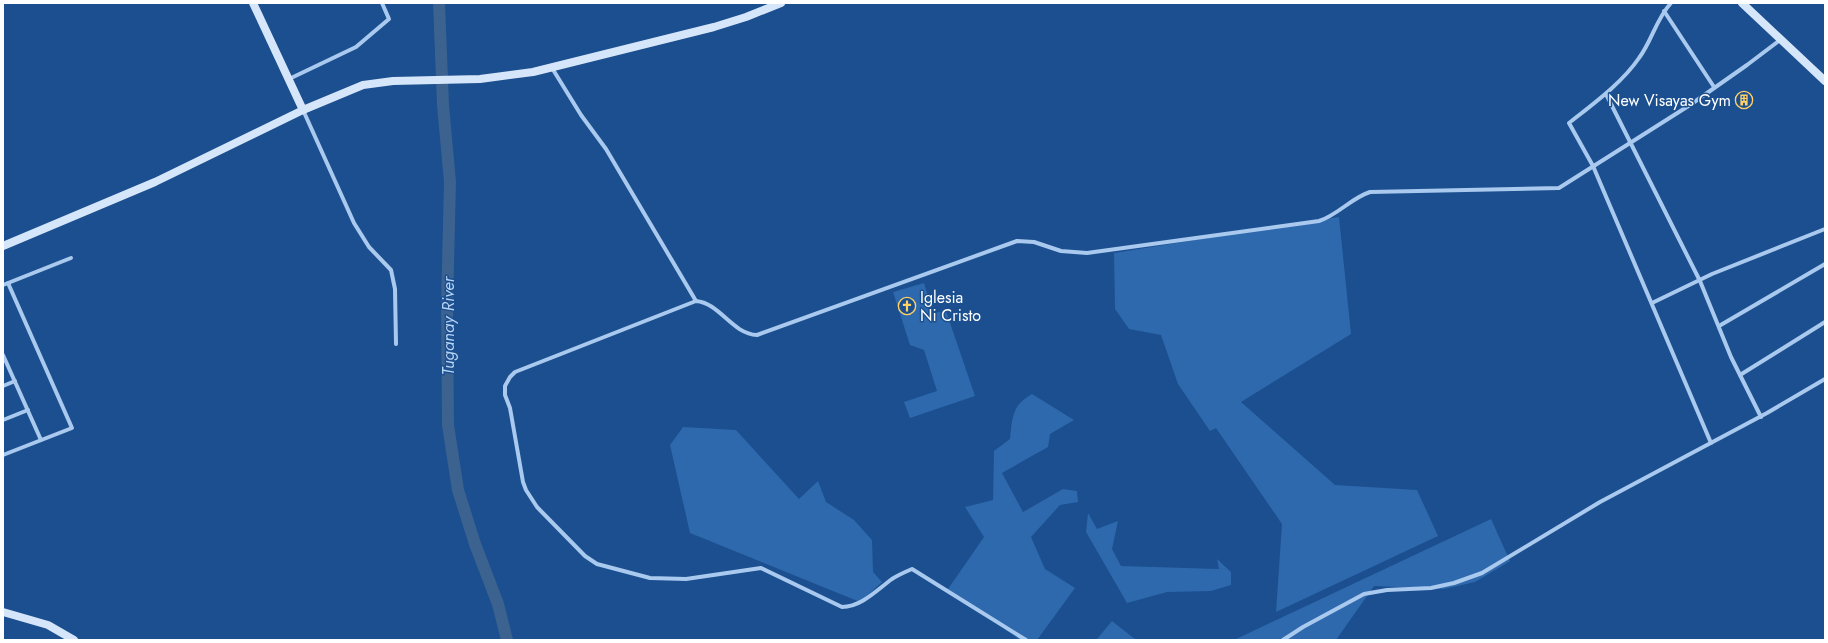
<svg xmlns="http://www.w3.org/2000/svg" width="1828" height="643" viewBox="0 0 1828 643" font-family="Jost,sans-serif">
<rect width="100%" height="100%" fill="#1b4f8f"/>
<g fill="#2e69ad">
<path d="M1339,217L1351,334L1241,402L1335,485L1417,490L1438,536L1276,612L1282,524L1216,428L1210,431L1178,384L1161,335L1129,329L1115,309L1114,253Z"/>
<path d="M924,283L933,313L946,311L975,396L910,418L904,402L937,391L924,350L910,345L893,292Z"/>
<path d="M1032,394L1074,420L1050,434L1048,447L1002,473L1023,512L1063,489L1077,491L1078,502L1060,505L1031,537L1045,569L1075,588L1037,640H1020L948,589L984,537L965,507L993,500L994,451L1010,439C1012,418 1012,405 1032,394Z"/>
<path d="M683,427L736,430L799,499L818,481L826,502L854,520L872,540L873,572L882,582L860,602L690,533L670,445Z"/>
<path d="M1088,513L1097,529L1118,521L1112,549L1121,566L1219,569L1217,559L1231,572V585L1211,591L1167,592L1127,603L1086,532Z"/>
<path d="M1491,519L1510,561L1475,582L1444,589L1374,586L1336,640H1234Z"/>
<path d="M1112,621L1136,640H1099L1097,639Z"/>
</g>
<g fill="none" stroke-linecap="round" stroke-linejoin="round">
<path stroke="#3c6290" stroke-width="12" d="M439,3L443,105L450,182L447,306L448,425L458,490L475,544L498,604L507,640"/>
<g stroke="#a9c9ee" stroke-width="4">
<path d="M1671,3C1656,19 1652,41 1639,58C1622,83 1593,104 1569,123L1593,166L1711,443"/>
<path d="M1664,11L1714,87"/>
<path d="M552,68L581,115L606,149L696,301"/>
<path d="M289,79L356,47L389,19L382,3"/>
<path d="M1606,94L1700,281L1731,357L1761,417"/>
<path d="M303,110L354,223L369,247L391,270L395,289L396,344"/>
<path d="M3,285L71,258"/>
<path d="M1652,303L1712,274L1825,229"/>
<path d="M1719,326L1825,264"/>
<path d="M3,355L41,440"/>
<path d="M1740,375L1825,322"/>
<path d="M3,386L15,381"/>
<path d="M3,420L28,410"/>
<path d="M3,455L72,428L8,283"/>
<path d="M1026,640L912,569C905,572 898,575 892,579C877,590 861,607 842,607L761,568L686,579L650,578L597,564L585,556L537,507L526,490L523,482L510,408L505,395V386L510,377L515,372L696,301C720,303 732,334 757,335L1017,241L1034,242L1061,251L1087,253L1319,221C1338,215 1351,198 1370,192L1559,188L1690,105L1747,65L1780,40"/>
<path d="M1283,640L1303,627L1364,594L1387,590L1431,588L1454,583L1482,573L1600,502L1767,413L1825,379"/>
</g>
<g stroke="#d6e6fa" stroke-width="8">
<path d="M253,3L303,110"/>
<path d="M1742,3L1825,81"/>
<path d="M3,246L155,182L303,110L363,85L393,81L480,79L533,72L714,27L746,17L781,3"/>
<path d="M3,612L48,625L74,640"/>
</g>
</g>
<defs>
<symbol id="building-ring" viewBox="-11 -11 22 22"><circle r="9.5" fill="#1b4f8f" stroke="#ffd166" stroke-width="1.5"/><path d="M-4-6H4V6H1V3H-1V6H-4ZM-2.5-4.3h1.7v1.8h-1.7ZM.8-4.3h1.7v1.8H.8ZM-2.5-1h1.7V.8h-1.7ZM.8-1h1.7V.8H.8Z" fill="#ffd166"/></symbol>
<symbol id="church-ring" viewBox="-11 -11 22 22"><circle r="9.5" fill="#1b4f8f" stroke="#ffd166" stroke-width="1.5"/><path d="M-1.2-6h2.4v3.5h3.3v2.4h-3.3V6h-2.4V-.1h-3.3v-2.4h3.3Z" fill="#ffd166"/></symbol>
</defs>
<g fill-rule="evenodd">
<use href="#building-ring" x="1734" y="90" width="20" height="20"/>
<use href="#church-ring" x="897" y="296" width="20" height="20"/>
</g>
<g text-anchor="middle" stroke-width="3" stroke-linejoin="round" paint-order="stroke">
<g font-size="16" fill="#fff" stroke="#1b4f8f" text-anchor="end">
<text x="1731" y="106">New Visayas Gym</text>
<text x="920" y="303" text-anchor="start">Iglesia<tspan x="920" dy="18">Ni Cristo</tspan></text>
</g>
<g font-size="17" font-style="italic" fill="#b5d3f5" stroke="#1b4f8f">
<text transform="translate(448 326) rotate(-90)" y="6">Tuganay River</text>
</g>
</g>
<rect width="1828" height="643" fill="none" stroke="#ffffff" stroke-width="8"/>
</svg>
